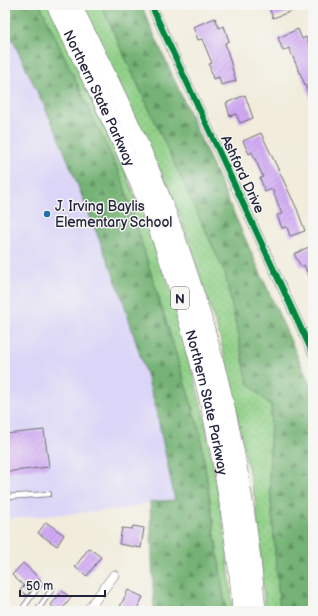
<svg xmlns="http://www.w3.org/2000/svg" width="318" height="616" viewBox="0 0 318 616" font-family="'Balsamiq Sans',sans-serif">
<defs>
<pattern id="grass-dots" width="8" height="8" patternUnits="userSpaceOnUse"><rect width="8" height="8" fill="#90d087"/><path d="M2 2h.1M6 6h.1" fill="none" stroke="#7cb275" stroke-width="1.8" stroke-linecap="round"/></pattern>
<pattern id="forest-firs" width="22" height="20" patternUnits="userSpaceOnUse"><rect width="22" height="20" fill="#74b274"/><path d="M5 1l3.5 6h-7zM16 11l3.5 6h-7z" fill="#5f9060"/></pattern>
<pattern id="building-hatch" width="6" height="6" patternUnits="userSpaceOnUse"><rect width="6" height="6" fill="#d1abf4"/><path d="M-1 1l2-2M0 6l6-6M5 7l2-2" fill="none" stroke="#b393d2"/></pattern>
</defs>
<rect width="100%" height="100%" fill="#f6f6f2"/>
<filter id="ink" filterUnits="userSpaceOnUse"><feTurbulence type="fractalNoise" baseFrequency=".025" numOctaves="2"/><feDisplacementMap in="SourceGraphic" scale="8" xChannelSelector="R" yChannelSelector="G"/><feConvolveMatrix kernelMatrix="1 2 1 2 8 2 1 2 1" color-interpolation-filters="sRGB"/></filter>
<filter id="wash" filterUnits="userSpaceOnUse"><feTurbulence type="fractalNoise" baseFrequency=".012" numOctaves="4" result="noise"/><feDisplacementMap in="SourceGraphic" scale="16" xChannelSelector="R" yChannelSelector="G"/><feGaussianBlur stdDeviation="0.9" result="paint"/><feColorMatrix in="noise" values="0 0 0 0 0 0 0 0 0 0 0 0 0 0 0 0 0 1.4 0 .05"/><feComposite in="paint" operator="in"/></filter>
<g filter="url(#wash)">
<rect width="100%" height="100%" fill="#f1ecdb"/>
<path fill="#dbd6f7" d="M5,24L57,133L121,294L154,400L175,500L150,502L125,509L5,519Z"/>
<g fill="url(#grass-dots)" stroke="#597961">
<path d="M40,5H50L112,137L170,287L204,416L225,533L233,611H226L200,432L122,179Z"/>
<path d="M81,5H101L225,273L248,383L271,406L269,477L280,611H265L255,500L220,337L177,207Z"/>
</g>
<g fill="url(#forest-firs)" stroke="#4b6a58">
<path d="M5,5H40L122,179L200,432L226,611H154L150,502L175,500L154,400L121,294L57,133L5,24Z"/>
<path d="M101,5H141L313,391V611H280L269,477L271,406L248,383L225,273Z"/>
</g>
<g id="blocks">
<g fill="url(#building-hatch)">
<path d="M268,5H306V6L273,18Z"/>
<path d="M215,18L219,28L224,26L229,41L225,43L236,81L221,85L219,77L213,79L209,64L212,63L202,39L198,40L193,27Z"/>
<path d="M298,29L302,39L306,37L313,52V103L289,48L283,51L278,38Z"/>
<path d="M245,95L253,118L240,123L236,114L230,116L226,103Z"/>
<path d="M261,133L297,209L305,231L290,236L287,227L282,228L277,215L282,214L272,189L265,192L260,178L263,177L252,152L249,154L243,141Z"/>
<path d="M313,245V285L304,265L301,267L294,254Z"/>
<path d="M44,430L49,467L5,472V434Z"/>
<path d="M46,522L64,535L57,546L38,533Z"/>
<path d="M133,526L144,528L141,548L119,544L122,528L132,529Z"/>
<path d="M89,548L101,557L87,576L75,567Z"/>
<path d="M23,563L41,580L37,582L27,596L20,590L24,586L12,575Z"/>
<path d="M128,590L143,597L136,611H118Z"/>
<path d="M62,591L71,598L61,611H58L51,605Z"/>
</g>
</g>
</g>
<g filter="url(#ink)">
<use href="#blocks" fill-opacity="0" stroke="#6a6973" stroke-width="1"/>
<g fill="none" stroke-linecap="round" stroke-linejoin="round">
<defs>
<g id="lane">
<path d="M5,497L49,494"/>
<path d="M21,611L40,584"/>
<path d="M37,611L52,589"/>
</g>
<g id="street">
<path d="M151,5L313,354"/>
<path d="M87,611L114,575"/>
</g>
<g id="highway">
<path id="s1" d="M55,5C93,84 133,162 163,245C191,325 212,406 226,490C232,530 239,571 241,611"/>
<path d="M73,5C98,57 125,108 147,161C207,305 245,456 257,611"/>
</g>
</defs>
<use href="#lane" stroke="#6a6973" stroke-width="6"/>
<use href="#street" stroke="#6a6973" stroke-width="10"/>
<use href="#highway" stroke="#6a6973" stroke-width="18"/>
<use href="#lane" stroke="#fff" stroke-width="4.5"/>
<use href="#street" stroke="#fff" stroke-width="9"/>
<use href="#highway" stroke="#fff" stroke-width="17"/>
<defs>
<path id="cycleway" d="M151,5L313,354"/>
</defs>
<use href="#cycleway" stroke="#f6f6f2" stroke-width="8"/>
<use href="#cycleway" stroke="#00873e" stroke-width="6"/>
</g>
</g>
<circle fill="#1f6fb2" stroke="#f6f6f2" stroke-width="1.5" cx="47" cy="214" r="4"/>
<g text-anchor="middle" stroke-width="3" stroke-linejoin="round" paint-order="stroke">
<rect fill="#f6f6f2" stroke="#626272" stroke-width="1" x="171" y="287" width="18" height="22" rx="3"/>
<g font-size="13" font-weight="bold" fill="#22223b">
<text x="180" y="303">N</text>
</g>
<g font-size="14" fill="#22223b" stroke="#f6f6f2">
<text dy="5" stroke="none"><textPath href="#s1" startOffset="103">Northern State Parkway</textPath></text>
<text transform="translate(243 174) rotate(65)" y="5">Ashford Drive</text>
<text dy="5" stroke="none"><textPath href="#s1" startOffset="427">Northern State Parkway</textPath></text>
</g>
<g font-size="14" fill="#22223b" stroke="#f6f6f2" text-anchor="start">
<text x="55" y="211">J. Irving Baylis<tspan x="55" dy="16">Elementary School</tspan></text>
</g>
</g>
<rect width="318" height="616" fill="none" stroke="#f6f6f2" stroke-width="20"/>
<path d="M20 590v6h85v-6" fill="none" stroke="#22223b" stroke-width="2"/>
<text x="26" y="590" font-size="12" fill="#22223b" stroke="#f6f6f2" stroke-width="3" paint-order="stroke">50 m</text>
</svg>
